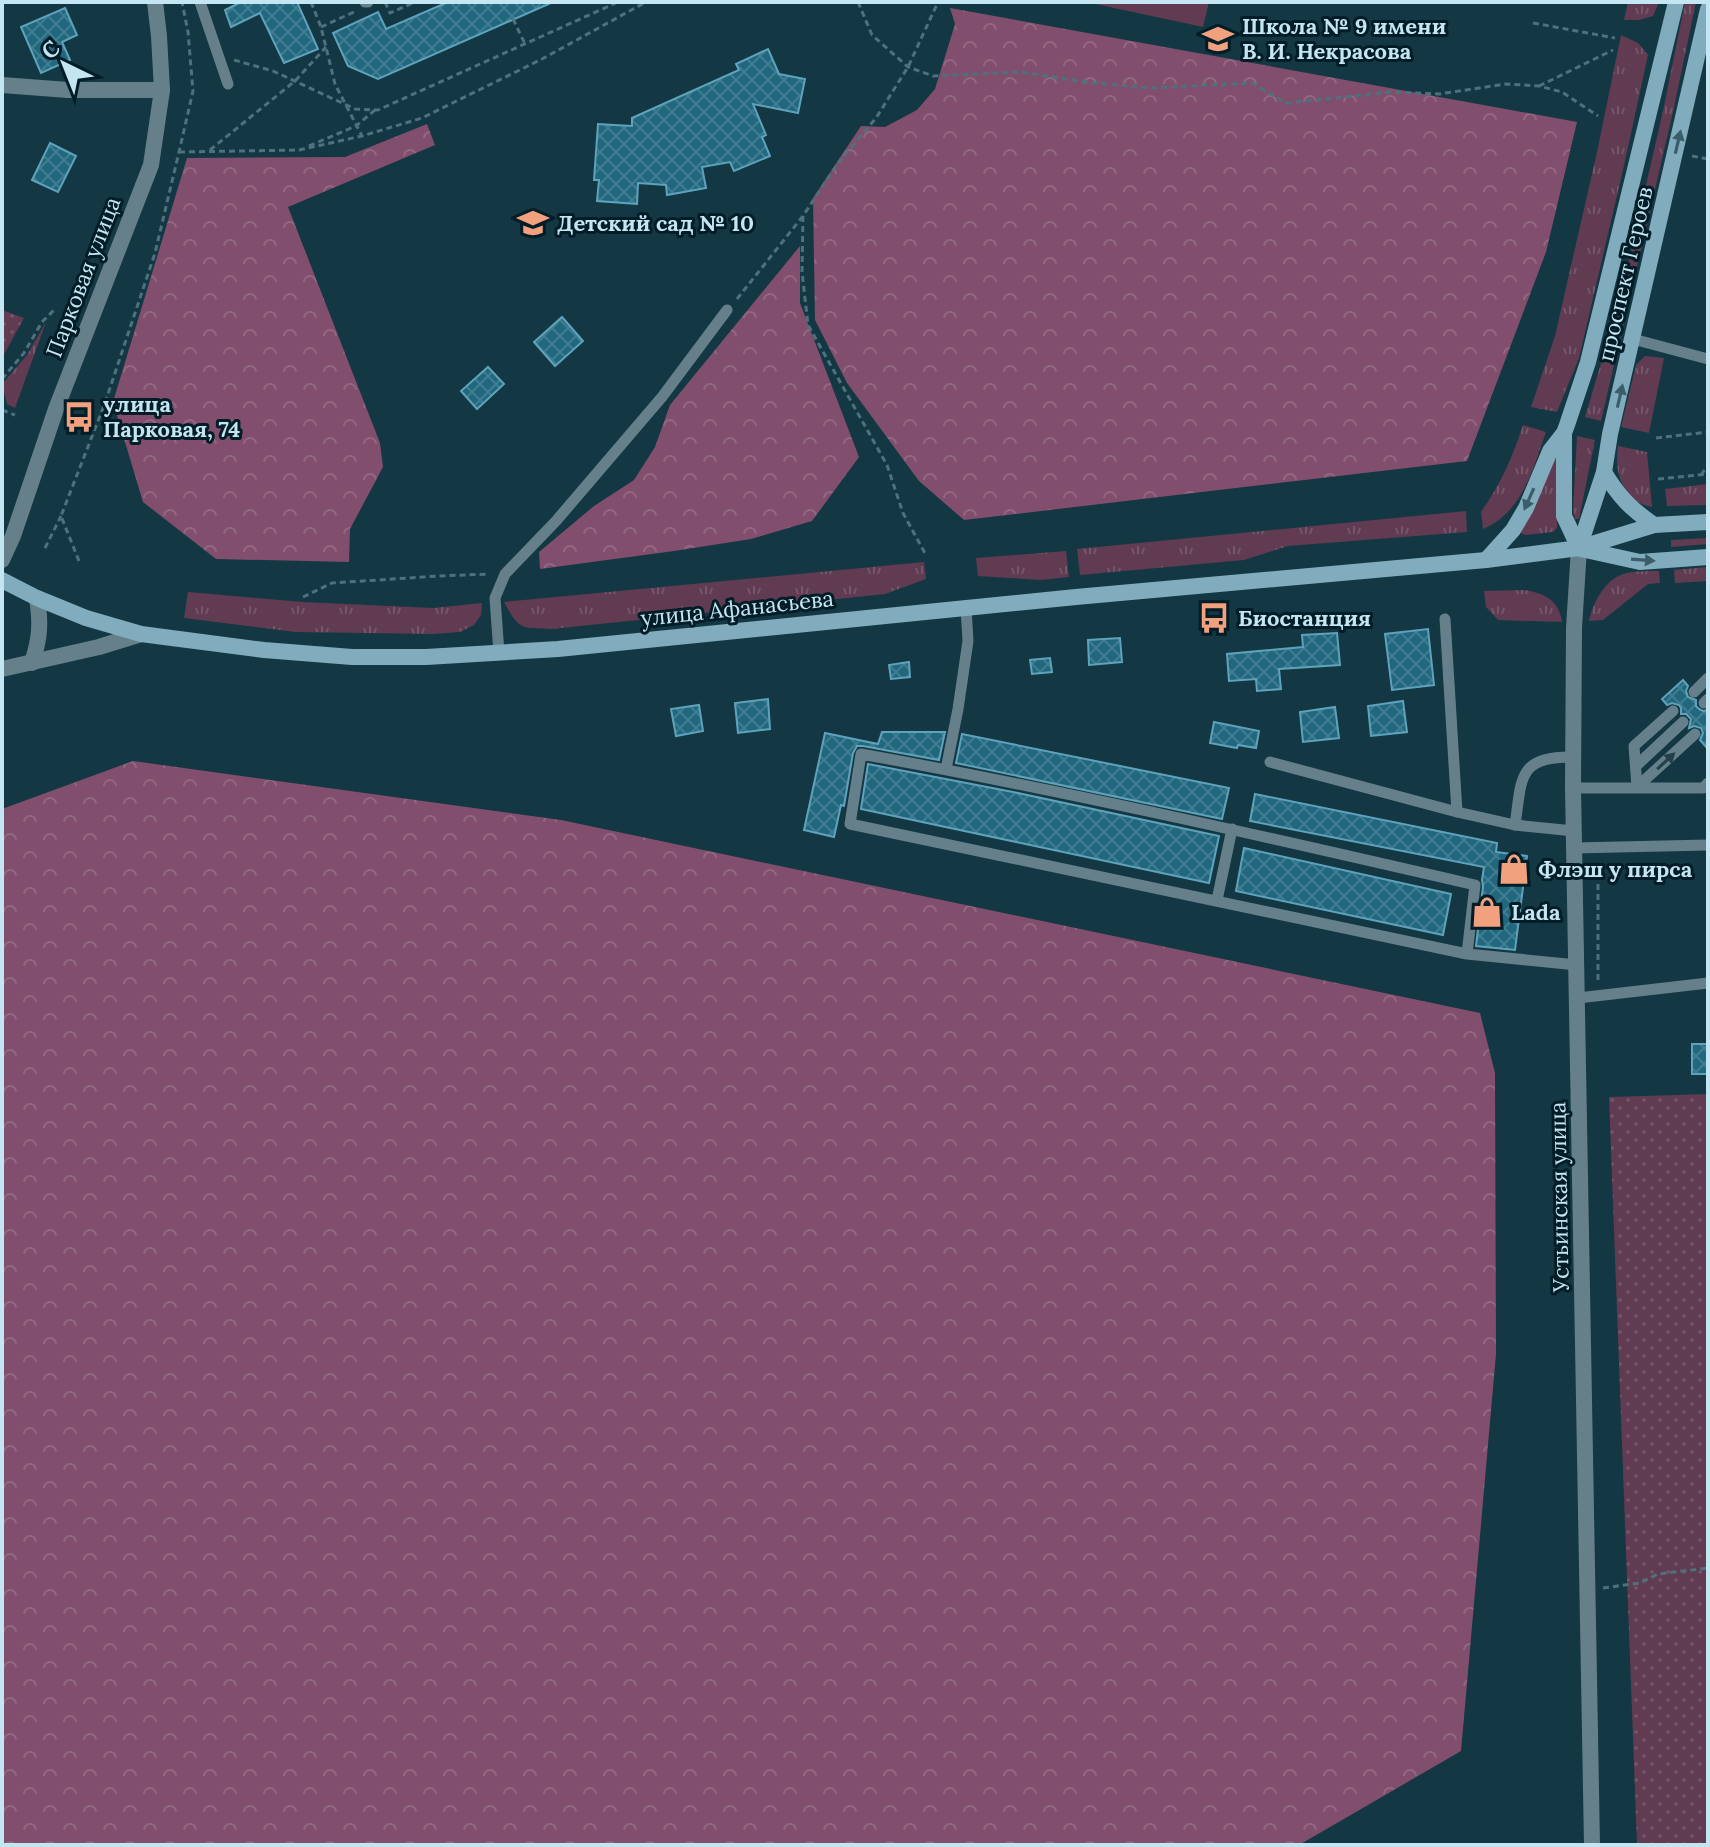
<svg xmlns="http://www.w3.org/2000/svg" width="1710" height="1847" viewBox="0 0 1710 1847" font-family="Lora,serif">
<defs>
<pattern id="grass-tufts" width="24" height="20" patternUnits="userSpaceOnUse" patternTransform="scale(2)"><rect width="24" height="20" fill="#603b51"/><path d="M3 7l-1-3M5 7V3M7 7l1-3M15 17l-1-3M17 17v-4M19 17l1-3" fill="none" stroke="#75576a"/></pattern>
<pattern id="forest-crowns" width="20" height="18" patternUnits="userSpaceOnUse" patternTransform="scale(2)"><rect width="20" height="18" fill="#814e6d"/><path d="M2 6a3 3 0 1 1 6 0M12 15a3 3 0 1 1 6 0" fill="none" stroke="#916782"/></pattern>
<pattern id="park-dots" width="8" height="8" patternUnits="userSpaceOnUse" patternTransform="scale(2)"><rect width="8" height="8" fill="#603b51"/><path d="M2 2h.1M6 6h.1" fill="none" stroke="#75576a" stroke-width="1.8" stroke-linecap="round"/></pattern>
<pattern id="building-cross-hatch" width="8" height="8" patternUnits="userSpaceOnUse" patternTransform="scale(2)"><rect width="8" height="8" fill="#21677e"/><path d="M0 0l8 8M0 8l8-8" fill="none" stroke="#407d91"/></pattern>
</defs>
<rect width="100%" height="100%" fill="#133743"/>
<g fill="url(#grass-tufts)">
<path d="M1628,2H1659L1653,16L1639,20H1624Z"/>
<path d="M1685,2H1696L1673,112L1601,421L1585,417L1619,303L1663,111Z"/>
<path d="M1621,35L1638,43L1648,55L1625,161L1579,358L1557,412L1531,407L1555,336L1597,152Z"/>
<path d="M46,322L15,408L7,404L2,384L27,355Z"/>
<path d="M1645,356L1664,358L1649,433L1621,427L1636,365Z"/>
<path d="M1523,425L1546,432C1533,469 1522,513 1483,529L1481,512C1501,483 1512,459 1523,425Z"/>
<path d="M1577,436L1595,440L1579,519H1575L1573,510Z"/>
<path d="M1558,446L1557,528L1553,532L1525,535L1519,532Z"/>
<path d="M1618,446L1647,452L1652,507C1622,502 1614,472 1618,446Z"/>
<path d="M1708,484V505L1667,506L1665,489Z"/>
<path d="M1466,511L1467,532L1288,546L1244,560L1080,575L1077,549Z"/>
<path d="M1708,538V544L1671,547V540Z"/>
<path d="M1066,551L1069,577L1041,580L978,576L976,558Z"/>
<path d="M924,562L926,579L885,594L552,629C521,628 519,630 504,602Z"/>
<path d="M1708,567V581L1675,583L1674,570Z"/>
<path d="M1659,571L1660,583L1648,584L1603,620L1589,621C1593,602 1606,577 1627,573C1637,571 1649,571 1659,571Z"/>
<path d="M1524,590C1544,593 1559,600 1562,622L1498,620L1486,607L1484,591Z"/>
<path d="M188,592L303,602L433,608L482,603L481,615L474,625L460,632L433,634L295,632L184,618Z"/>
</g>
<g fill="url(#forest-crowns)">
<path d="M950,8L1577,122L1546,252L1467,461L964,520L919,481L847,383L815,320L813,198L861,126L885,127L917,110L935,89L955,24Z"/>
<path d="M427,124L435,145L288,207L380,443L383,467L350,529L349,562L216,559L143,502L113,402L187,158L345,157Z"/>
<path d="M800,246V303L859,457L812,521L751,539L674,551L540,569L539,552L594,506L634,480L655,447L670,405Z"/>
<path d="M133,761L561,820L1480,1013L1495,1073L1496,1354L1461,1751L1299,1845H2V809Z"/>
</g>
<g fill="url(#park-dots)">
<path d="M2,310L24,318L2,358Z"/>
<path d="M1708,1094V1845H1637L1609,1097Z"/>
</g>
<path fill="#603b51" d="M1086,2H1209L1203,27Z"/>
<g fill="url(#building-cross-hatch)" stroke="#5fa2bb" stroke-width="2">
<path d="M241,2H297L318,49L284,63L260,13L231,27L225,10Z"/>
<path d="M448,2H553L378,79L348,66L333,33L378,12L386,29Z"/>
<path d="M65,8L77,35L62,42L70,60L41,73L21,27Z"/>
<path d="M768,49L779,74L805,79L798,113L753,104L766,135L762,137L770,156L734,171L730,162L702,167L706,188L667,195L666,185L638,183L637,204L597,201L599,180H594L598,124L632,126V118L739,70L736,64Z"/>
<path d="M50,143L76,156L58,192L32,180Z"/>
<path d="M562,317L583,341L555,366L534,342Z"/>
<path d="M488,367L504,384L477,409L461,391Z"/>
<path d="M1428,629L1434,685L1392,690L1385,634Z"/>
<path d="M1337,633L1340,665L1279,669L1281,689L1257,691L1256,679L1229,681L1227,654L1303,647L1302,635Z"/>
<path d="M1120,638L1122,662L1089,665L1088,640Z"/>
<path d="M1050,658L1052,672L1032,674L1030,660Z"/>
<path d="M909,662L910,677L891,679L889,665Z"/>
<path d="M1683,680L1688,686L1686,691L1688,697L1696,700V706L1699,709L1703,711L1708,710V749L1700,740L1703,733L1701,728L1694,726L1689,728L1691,719L1686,714H1681V708L1679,705L1672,703L1667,705L1662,699Z"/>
<path d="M768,699L770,729L738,733L735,703Z"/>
<path d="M1403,701L1407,732L1371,736L1368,706Z"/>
<path d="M699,705L703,731L676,736L671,709Z"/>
<path d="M1335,707L1339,738L1303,742L1300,712Z"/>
<path d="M1214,722L1259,731L1256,748L1238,745L1237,748L1210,743Z"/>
<path d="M882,732H945L939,760L863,746H857L853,753L844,806L841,805L834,837L804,830L825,733L878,744Z"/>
<path d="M962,734L1229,788L1222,819L956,763Z"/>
<path d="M868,764L1013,792L1219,836L1209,883L861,809Z"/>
<path d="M1255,794L1497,843L1496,852L1527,856L1515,950L1476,946L1483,886L1482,880L1484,867L1250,821Z"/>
<path d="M1244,848L1451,894L1443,935L1236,891Z"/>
<rect x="1692" y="1044" width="16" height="30"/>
</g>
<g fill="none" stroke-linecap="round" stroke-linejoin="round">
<g stroke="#4e717d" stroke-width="3" stroke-dasharray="6 4" stroke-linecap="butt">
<path d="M311,2L321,27L335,84L362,136"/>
<path d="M385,2L390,13L415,2"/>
<path d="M858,2L872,35L908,67L933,76L1020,72L1086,82L1150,88L1252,83L1286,103L1391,92L1439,94L1506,84L1539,86L1562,92L1598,116"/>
<path d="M513,19L525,44"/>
<path d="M1533,23L1615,38"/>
<path d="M321,27L354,12"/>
<path d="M234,60L273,71L355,109L378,110L618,2"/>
<path d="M1539,86L1613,50"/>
<path d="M309,146L356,126L375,110"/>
<path d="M210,150L295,81L326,47"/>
<path d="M179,152L299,150L362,136L422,118L542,59L646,2"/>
<path d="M1692,156L1708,159"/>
<path d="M803,216L802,272L808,325L887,465L903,513L926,555"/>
<path d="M737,299L803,216L838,163L876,118L908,67L938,2"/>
<path d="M2,379L24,353L42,322L54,310"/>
<path d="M2,410L15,415"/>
<path d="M1656,438L1708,432"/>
<path d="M1701,475L1708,465"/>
<path d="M1658,479L1708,474"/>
<path d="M45,548L61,516"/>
<path d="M79,561L61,516L105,403L155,253L179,152L193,91L188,32L182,2"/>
<path d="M303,597L332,583L439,576L489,574"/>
<path d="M1598,980V863"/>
<path d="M1603,1588L1640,1583L1658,1574L1708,1568"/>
</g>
<g stroke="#65808b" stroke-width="11">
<path d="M200,2L228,84"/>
<path d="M365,2H368"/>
<path d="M1633,339L1708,359"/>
<path d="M1445,619L1457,812"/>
<path d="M499,653L495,598L505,574L556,521L662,397L727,310"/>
<path d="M1694,692L1708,678"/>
<path d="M1704,703L1708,699"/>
<path d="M1270,762L1457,812L1515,825L1574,831"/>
<path d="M1636,766L1683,722"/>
<path d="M946,769L958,709L968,641L966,608"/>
<path d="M1637,787L1634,746L1673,711"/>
<path d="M1637,787L1695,734"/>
<path d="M1573,788H1703L1708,783"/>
<path d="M1515,825C1522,778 1517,756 1574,757"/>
<path d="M1574,848L1708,845"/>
<path d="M1217,900L1232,829"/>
<path d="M1467,954L1475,885C1271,838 1067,791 861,754L850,824L1467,954L1577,965"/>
<path d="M1578,998L1708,983"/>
</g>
<g stroke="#65808b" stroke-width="16">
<path d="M2,85L68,90H162"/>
<path d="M1579,548L1574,628L1573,788L1592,1845"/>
<path d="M32,663C40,638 41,624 37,598"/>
<path d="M2,669L99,647L141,634"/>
</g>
<path stroke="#65808b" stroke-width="16" d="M2,560L13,536L56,409L151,165L162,90L159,36L155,2"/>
<g stroke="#81acbd" stroke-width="16">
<path d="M1564,433V516L1579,548"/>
<path d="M1604,472C1619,497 1630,508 1654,525"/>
<path d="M1579,548L1604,472L1610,434L1708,9"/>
<path d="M1581,549L1640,562L1708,557"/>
<path d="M1486,560L1513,530L1526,508L1550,451L1564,433L1567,425L1588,362L1676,2"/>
<path d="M2,580L37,598L86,618L141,634L264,650L352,657H426L558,649L1076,597L1486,560L1579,548L1654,525L1708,522"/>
</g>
</g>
<defs><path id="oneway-solid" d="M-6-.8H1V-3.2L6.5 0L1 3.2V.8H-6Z" transform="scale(2)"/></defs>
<g fill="#3b5d6a">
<use href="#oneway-solid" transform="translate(1678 142) rotate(-77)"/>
<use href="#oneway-solid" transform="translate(1620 396) rotate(-77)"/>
<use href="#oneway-solid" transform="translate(1529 499) rotate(114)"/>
<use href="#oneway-solid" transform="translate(1643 560) rotate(4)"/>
</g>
<use fill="#25404a" href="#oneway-solid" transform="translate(1666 761) rotate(-43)"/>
<defs>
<symbol id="school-bare" viewBox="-9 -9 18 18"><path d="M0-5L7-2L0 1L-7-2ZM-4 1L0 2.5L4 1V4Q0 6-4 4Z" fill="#f2a17e" stroke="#021d27" stroke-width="2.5" paint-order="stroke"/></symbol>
<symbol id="bus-bare" viewBox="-9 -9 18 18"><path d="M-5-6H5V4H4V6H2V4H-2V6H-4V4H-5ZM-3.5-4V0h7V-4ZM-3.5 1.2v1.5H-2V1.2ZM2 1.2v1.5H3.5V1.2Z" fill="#f2a17e" stroke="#021d27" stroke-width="2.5" paint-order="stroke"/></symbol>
<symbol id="shop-bare" viewBox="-9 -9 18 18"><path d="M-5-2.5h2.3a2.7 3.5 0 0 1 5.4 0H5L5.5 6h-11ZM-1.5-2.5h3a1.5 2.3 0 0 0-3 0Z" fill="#f2a17e" stroke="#021d27" stroke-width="2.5" paint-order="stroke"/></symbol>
</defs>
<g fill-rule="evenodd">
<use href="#school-bare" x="1196" y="17" width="44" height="44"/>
<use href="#school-bare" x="511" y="201" width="44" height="44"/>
<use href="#bus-bare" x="57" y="395" width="44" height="44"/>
<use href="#bus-bare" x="1192" y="596" width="44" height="44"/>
<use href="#shop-bare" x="1492" y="847" width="44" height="44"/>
<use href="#shop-bare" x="1465" y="890" width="44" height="44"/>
</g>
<g text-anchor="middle" stroke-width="6" stroke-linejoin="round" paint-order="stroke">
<g font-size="22" font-weight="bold" fill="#c4e5f2" stroke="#021d27" text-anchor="start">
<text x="1242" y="34">Школа № 9 имени<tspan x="1242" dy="25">В. И. Некрасова</tspan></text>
<text x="557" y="231">Детский сад № 10</text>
<text x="103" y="412">улица<tspan x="103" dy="25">Парковая, 74</tspan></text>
<text x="1238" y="626">Биостанция</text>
<text x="1538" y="877">Флэш у пирса</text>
<text x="1511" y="920">Lada</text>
</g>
<g font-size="22" fill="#c4e5f2" stroke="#021d27">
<text transform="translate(1625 274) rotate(-77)" y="8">проспект Героев</text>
<text transform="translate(83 277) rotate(-69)" y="8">Парковая улица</text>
<text transform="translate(737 608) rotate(-6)" y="8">улица Афанасьева</text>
<text transform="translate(1559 1197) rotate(-91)" y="8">Устьинская улица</text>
</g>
</g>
<rect width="1710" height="1847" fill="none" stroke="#c4e5f2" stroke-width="8"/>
<g transform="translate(64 64) rotate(317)" stroke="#021d27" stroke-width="6" paint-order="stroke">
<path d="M0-6L14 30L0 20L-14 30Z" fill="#c4e5f2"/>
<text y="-12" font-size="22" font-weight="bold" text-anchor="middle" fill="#c4e5f2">С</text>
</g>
</svg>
